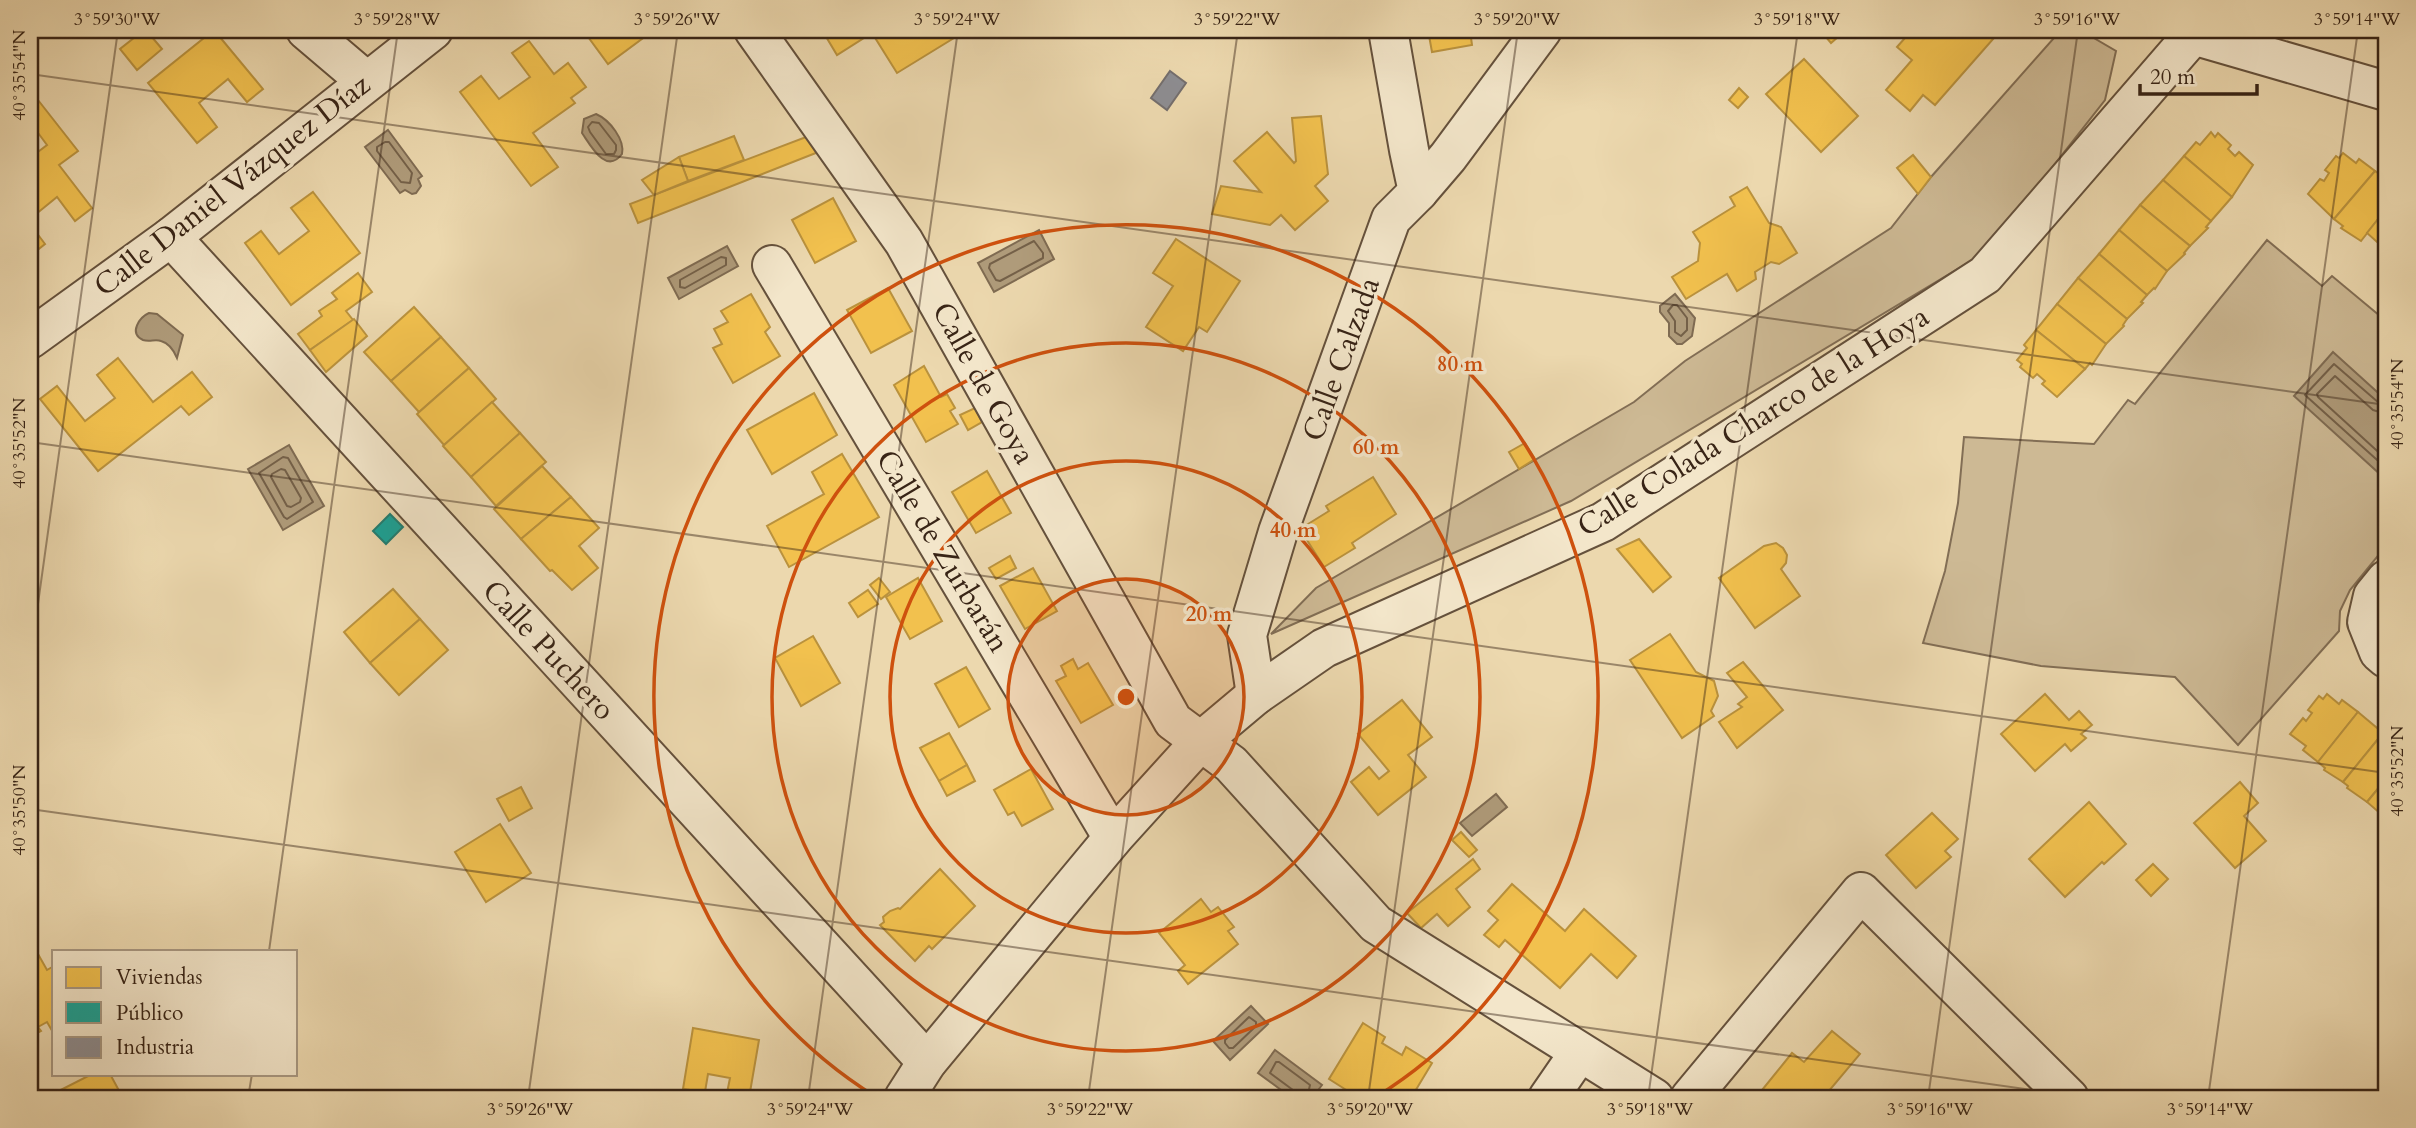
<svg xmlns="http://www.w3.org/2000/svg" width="2416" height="1128" viewBox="0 0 2416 1128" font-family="Cardo,serif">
<rect width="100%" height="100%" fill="#ecd8ae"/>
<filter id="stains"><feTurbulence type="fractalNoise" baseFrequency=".00286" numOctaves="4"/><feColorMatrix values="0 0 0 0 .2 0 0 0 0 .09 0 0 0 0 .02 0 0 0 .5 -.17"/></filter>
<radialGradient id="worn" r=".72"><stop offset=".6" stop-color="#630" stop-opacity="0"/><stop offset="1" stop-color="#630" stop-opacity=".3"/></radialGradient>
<g fill="#cdb994" stroke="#826e55" stroke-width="2">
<path d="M2061,30H2080L2116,51L2105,100L1986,252L1571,501L1271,634L1316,588L1634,402L1685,361L1891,228L1931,177Z"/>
<path d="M2267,240L2322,286L2332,276L2386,321V546L2350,590L2340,611L2339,631L2238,745L2175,677L2041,666L1923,643L1945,571L1958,503L1964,437L2094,444L2128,400L2135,404Z"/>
</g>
<g fill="#af9b7a" stroke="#7f6b52" stroke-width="2">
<path d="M596,114C610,120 625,140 622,154C606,175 591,146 582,133L584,119Z"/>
<path d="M388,130L422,176L418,179L421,186L416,193L412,194L405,190L400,193L365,147Z"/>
<path d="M1039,230L1054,259L994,292L978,263Z"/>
<path d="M727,246L738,266L679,299L668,278Z"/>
<path d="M1675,294L1695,318L1692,336L1682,344H1677L1669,336V323L1660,312V306Z"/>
<path d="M149,313L157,314L183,335L177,358C174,351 169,343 161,341C156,339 149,342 143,340C128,333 140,317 149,313Z"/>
<path d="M2333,352L2386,400V472L2382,476L2294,396Z"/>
<path d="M289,445L324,506L283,530L248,469Z"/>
<path d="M1496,794L1507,807L1472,836L1460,823Z"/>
<path d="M1251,1006L1268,1024L1230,1060L1213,1041Z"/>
<path d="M1275,1050L1322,1085L1312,1098H1292L1258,1073Z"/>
</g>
<g fill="#f2c14e" stroke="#ba923d" stroke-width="2">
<path d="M144,30H146L162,49L137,70L120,49Z"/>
<path d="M214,30L263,89L247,102L228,79L199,103L217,127L197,143L148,83Z"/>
<path d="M583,30H654L608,64Z"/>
<path d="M822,30H967L897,73L872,33L837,55Z"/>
<path d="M1428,30H1470L1472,45L1432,52Z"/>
<path d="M1820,30H1846L1831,43Z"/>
<path d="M1912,30H2001L1935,105L1923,95L1910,111L1886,90L1912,60L1897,47Z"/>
<path d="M529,41L554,74L568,63L586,87L571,98L575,103L533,133L558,167L531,186L460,92L481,76L499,99L530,77L512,53Z"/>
<path d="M1804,59L1858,116L1821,152L1766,94Z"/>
<path d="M1739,88L1748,97L1738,108L1729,100Z"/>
<path d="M38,100L78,151L59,165L92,208L75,221L57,197L30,219V158L47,145L30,122V107Z"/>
<path d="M1321,116L1328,174L1315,186L1328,201L1295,230L1281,215L1270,225L1212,214L1221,186L1261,192L1234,161L1267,132L1294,163L1296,161L1292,118Z"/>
<path d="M2211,132L2215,137L2218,133L2231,145L2228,149L2235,156L2239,152L2253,165L2232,197L2184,156L2196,142L2200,145Z"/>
<path d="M814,134L826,149L638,223L630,204Z"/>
<path d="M734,136L744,160L688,181L679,157Z"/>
<path d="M2343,153L2356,163L2359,159L2375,171L2334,219L2308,194L2320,179L2324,181L2329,173L2325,170L2336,156L2339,158Z"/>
<path d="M1913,155L1931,177L1918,194L1897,168Z"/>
<path d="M2184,156L2232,197L2211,221L2163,180Z"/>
<path d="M679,157L688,181L654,195L642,180Z"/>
<path d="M2375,171L2386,179V209L2361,241L2341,228L2343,226L2334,219Z"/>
<path d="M2163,180L2211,221L2206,227L2208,228L2190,246L2140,205Z"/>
<path d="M1747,187L1769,223L1781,227L1797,253L1779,264L1771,262L1755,272L1756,279L1737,291L1727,274L1686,299L1672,277L1698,261L1700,243L1693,232L1735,206L1730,197Z"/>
<path d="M313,192L360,253L291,305L245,243L261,231L279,254L309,231L291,208Z"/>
<path d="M833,198L856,241L815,263L792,220Z"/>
<path d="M2140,205L2190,246L2184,253L2185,254L2167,271L2119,230Z"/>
<path d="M2386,209V250L2367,233Z"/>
<path d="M30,224L45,244L30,256Z"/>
<path d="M2119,230L2167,271L2155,289L2154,288L2147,295L2099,254Z"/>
<path d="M1176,239L1240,281L1207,332L1199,327L1183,351L1146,327L1173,286L1153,273Z"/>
<path d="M2099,254L2147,295L2141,302L2143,303L2127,319L2078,278Z"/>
<path d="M358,273L372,292L346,311L353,320L310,350L298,334L322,316L319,311L337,299L332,293Z"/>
<path d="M2078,278L2127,319L2123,325L2124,326L2106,344L2057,304Z"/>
<path d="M888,288L912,331L871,353L847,310Z"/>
<path d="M751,294L770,327L765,332L780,356L733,383L713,348L722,344L714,329L728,322L721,311Z"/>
<path d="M2057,304L2106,344L2092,365L2090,363L2085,369L2036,330Z"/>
<path d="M414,307L441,337L391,381L364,352Z"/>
<path d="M354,319L367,336L326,372L310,350Z"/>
<path d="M2036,330L2085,369L2057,397L2042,384L2045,381L2037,374L2033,378L2020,367L2022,364L2017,360L2027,348L2024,345Z"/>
<path d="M441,337L469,368L419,412L391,381Z"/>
<path d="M118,358L153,402L192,372L212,397L189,415L181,406L98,471L40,399L57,386L85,421L115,398L97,375Z"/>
<path d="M924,366L941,397L947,394L955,408L950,411L958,424L926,442L894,385Z"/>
<path d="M469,368L496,399L444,445L417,414Z"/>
<path d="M814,393L837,435L772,474L747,430Z"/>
<path d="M492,402L520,433L471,477L443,446Z"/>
<path d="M975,408L982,422L968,430L960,415Z"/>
<path d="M520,433L546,462L496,506L471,477Z"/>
<path d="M1525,443L1535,459L1519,469L1509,452Z"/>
<path d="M842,454L879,517L789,567L767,526L824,494L812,472Z"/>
<path d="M542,466L571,497L521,539L494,509Z"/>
<path d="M987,471L1011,513L976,533L952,492Z"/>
<path d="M1373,477L1396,514L1352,543L1355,548L1324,567L1300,529L1329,511L1326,506Z"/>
<path d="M571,497L599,528L579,546L598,568L572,590L552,570L550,571L521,539Z"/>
<path d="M1639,539L1671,577L1653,592L1617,549Z"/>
<path d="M1776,543L1783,548L1787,555L1786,563L1781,569L1800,596L1755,628L1719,578L1764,546Z"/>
<path d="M1010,556L1016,568L996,579L989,568Z"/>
<path d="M1033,568L1057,611L1025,629L1000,586Z"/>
<path d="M879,578L890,592L881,599L870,585Z"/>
<path d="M918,578L942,621L910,639L886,597Z"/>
<path d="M393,589L420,619L370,663L344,632Z"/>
<path d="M868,590L878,604L858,617L849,603Z"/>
<path d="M420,619L448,650L399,695L370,663Z"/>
<path d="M1670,634L1696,672L1714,681L1718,696L1711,711L1714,716L1682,738L1630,660Z"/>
<path d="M813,636L840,683L801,706L775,658Z"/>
<path d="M1073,659L1078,669L1088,663L1113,705L1081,723L1056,681L1066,676L1061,666Z"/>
<path d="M1743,662L1783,710L1737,748L1719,722L1742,707L1738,704L1747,697L1727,673Z"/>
<path d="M966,667L990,709L959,727L935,684Z"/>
<path d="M2045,694L2069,720L2079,711L2092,725L2081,734L2086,738L2071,751L2065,744L2035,771L2001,734Z"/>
<path d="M2327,694L2339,704L2342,700L2358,712L2318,762L2303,750L2306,746L2290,734L2303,718L2306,721L2312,713L2308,710L2319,696L2323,699Z"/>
<path d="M1402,700L1432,737L1408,755L1426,777L1378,815L1351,782L1369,767L1379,779L1389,771L1358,734Z"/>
<path d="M2358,712L2383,733L2343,782L2324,770L2325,768L2318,762Z"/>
<path d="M949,733L967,765L939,781L920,748Z"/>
<path d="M2383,733L2386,736V779L2367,802L2347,788L2348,786L2343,782Z"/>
<path d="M967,765L975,781L947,796L939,781Z"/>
<path d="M1031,769L1053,809L1022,826L1014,812L1008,815L994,790Z"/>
<path d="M2386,779V811L2382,815L2367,802Z"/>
<path d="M2240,782L2258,803L2244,816L2266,841L2235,868L2194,823Z"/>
<path d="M521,787L532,808L509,821L497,799Z"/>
<path d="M2089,802L2126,844L2104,864L2102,862L2065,897L2029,859Z"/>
<path d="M1932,813L1958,839L1945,851L1951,857L1916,888L1886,855Z"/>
<path d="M500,824L531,873L486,902L455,852Z"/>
<path d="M1461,832L1477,850L1469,857L1452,840Z"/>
<path d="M1473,859L1480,869L1456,889L1470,907L1448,926L1437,914L1421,928L1407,913Z"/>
<path d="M2153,864L2168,879L2151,896L2136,880Z"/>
<path d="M940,869L975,906L932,949L929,946L915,961L880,925L884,922L883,917L890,911L898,908L900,909Z"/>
<path d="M1512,884L1565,931L1584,909L1636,956L1617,978L1591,954L1560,988L1505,940L1499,947L1484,935L1498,920L1488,911Z"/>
<path d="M1201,899L1211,912L1218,907L1234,927L1228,931L1238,944L1188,984L1178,971L1185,965L1159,933Z"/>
<path d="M38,954L47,970L54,966V1034L47,1022L38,1027L41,1031L30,1037V959Z"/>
<path d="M1363,1023L1385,1037L1382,1043L1402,1055L1406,1047L1432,1063L1411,1098H1404L1394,1092L1390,1098H1359L1329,1079Z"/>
<path d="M693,1028L759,1040L749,1098H726L730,1078L708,1074L705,1092L683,1089Z"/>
<path d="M1832,1031L1860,1054L1823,1098H1761L1758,1095L1792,1053L1804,1062Z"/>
<path d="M92,1074H110L123,1098H45Z"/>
</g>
<path fill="#17a398" stroke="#217d71" stroke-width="2" d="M390,514L403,527L386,544L373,531Z"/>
<path fill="#8d8d92" stroke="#746e6d" stroke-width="2" d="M1170,71L1186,83L1167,110L1151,98Z"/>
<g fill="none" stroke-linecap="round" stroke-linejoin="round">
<g stroke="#746048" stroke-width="2">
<path d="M592,122L599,123L616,145V150L614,154H606L590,132L588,127Z"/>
<path d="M385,142H389L412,173L410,183L401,182L377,151V147Z"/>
<path d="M1034,241L1043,253V258L1000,281L996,280L989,268L990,264Z"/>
<path d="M721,257L726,258V265L685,288L680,287V280Z"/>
<path d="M1673,305H1677L1687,318V330L1681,336L1675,332V321L1668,311Z"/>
<path d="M2386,405L2379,403L2334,364L2305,395L2386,468"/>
<path d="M2386,414L2373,410L2335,376L2317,394L2318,397L2386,459"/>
<path d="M283,457L288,458L313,502L287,519L284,517L259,473Z"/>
<path d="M281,469L285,470L301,498L300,502L291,507L287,506L271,477L272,474Z"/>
<path d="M1249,1017L1256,1022V1026L1233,1048H1229L1225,1043V1040Z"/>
<path d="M1295,1098L1293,1090L1270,1073L1276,1062H1279L1310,1085L1307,1098"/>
</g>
<defs>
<g id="minor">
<path d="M306,30L366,81"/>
<path d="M754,30L904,242L1173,721L1231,764L1376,924L1654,1098"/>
<path d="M2193,35L2386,91"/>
<path d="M1418,192L1448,157L1542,30"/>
<path d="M171,237L927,1062"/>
<path d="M772,265L1113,838"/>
<path d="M30,339L171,237L433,30"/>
<path d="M2386,580L2373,596L2367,622L2379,652L2386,658"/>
<path d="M1256,695L1247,635L1278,532L1391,219L1418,192L1409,150L1388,30"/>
<path d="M904,1098L927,1062L1113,838L1200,742L1256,695L1324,648L1603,522L1985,275L2193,35L2185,30"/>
<path d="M1548,1098L1579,1053"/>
<path d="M1690,1098L1861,892L2069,1098"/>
</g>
</defs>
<use href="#minor" stroke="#65513c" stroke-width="42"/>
<use href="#minor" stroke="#f3e6ca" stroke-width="38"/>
</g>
<path fill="none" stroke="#382416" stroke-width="2" stroke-opacity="0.45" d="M2327,30L2386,38M30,74L2386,405M30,442L2386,773M30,661L118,30M30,809L2089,1098M269,951L398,30M248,1098L252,1074M528,1098L678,30M808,1098L958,30M1088,1098L1238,30M1368,1098L1518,30M1648,1098L1798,30M1928,1098L2078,30M2208,1098L2358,30"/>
<circle cx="1126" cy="697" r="118" fill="#ce510e" fill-opacity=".12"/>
<g fill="none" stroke="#ce510e" stroke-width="3.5">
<circle cx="1126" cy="697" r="118"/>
<circle cx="1126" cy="697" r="236"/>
<circle cx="1126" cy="697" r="354"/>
<path d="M876 1097A472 472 0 1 1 1376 1097"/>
</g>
<g text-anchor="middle" stroke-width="7" stroke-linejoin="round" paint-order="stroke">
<g font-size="30" fill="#382416" stroke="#f3e6ca">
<text transform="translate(232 185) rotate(-38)" y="10">Calle Daniel Vázquez Díaz</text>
<text transform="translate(1341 359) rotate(-70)" y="10">Calle Calzada</text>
<text transform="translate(984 383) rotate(61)" y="10">Calle de Goya</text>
<text transform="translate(1753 421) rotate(-32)" y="10">Calle Colada Charco de la Hoya</text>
<text transform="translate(943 551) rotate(59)" y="10">Calle de Zurbarán</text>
<text transform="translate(549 650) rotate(47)" y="10">Calle Puchero</text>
</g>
</g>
<circle cx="1126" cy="697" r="10" fill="#ce510e" stroke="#f3e6ca" stroke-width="3.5"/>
<g font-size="21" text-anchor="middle" font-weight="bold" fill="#ce510e" stroke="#f3e6ca" stroke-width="7" stroke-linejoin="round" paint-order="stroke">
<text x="1460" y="371">80 m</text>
<text x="1376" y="454">60 m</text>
<text x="1293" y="537">40 m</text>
<text x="1209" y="621">20 m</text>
</g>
<rect width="2416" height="1128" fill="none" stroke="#ecd8ae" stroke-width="77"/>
<rect x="52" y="950" width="245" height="126" fill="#f3e6ca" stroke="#a89882" stroke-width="2"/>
<rect x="66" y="967" width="35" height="21" fill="#f2c14e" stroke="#a89882" stroke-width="2"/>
<text x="116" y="984" font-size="21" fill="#382416">Viviendas</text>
<rect x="66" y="1002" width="35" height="21" fill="#17a398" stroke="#a89882" stroke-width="2"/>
<text x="116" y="1020" font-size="21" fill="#382416">Público</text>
<rect x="66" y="1037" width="35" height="21" fill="#8d8d92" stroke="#a89882" stroke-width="2"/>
<text x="116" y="1054" font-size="21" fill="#382416">Industria</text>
<path d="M2140 84v10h117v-10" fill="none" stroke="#382416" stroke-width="3.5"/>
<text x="2150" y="84" font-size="21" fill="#382416" stroke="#f3e6ca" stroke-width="5" paint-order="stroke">20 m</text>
<rect x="38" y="38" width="2340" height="1052" fill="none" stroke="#382416" stroke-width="2.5"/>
<g font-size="18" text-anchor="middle" fill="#382416">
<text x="117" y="25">3°59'30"W</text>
<text x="397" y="25">3°59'28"W</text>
<text x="677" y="25">3°59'26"W</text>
<text x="957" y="25">3°59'24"W</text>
<text x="1237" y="25">3°59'22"W</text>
<text x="1517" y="25">3°59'20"W</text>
<text x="1797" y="25">3°59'18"W</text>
<text x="2077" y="25">3°59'16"W</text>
<text x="2357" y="25">3°59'14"W</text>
<text transform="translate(19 75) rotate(-90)" y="6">40°35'54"N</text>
<text transform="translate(2397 404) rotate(-90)" y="6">40°35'54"N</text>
<text transform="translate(19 443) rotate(-90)" y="6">40°35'52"N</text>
<text transform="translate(2397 771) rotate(-90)" y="6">40°35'52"N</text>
<text transform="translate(19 810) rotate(-90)" y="6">40°35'50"N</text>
<text x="530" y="1115">3°59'26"W</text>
<text x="810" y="1115">3°59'24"W</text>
<text x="1090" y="1115">3°59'22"W</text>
<text x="1370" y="1115">3°59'20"W</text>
<text x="1650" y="1115">3°59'18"W</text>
<text x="1930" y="1115">3°59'16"W</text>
<text x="2210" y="1115">3°59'14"W</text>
</g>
<rect width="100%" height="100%" filter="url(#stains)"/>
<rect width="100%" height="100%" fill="url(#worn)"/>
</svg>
